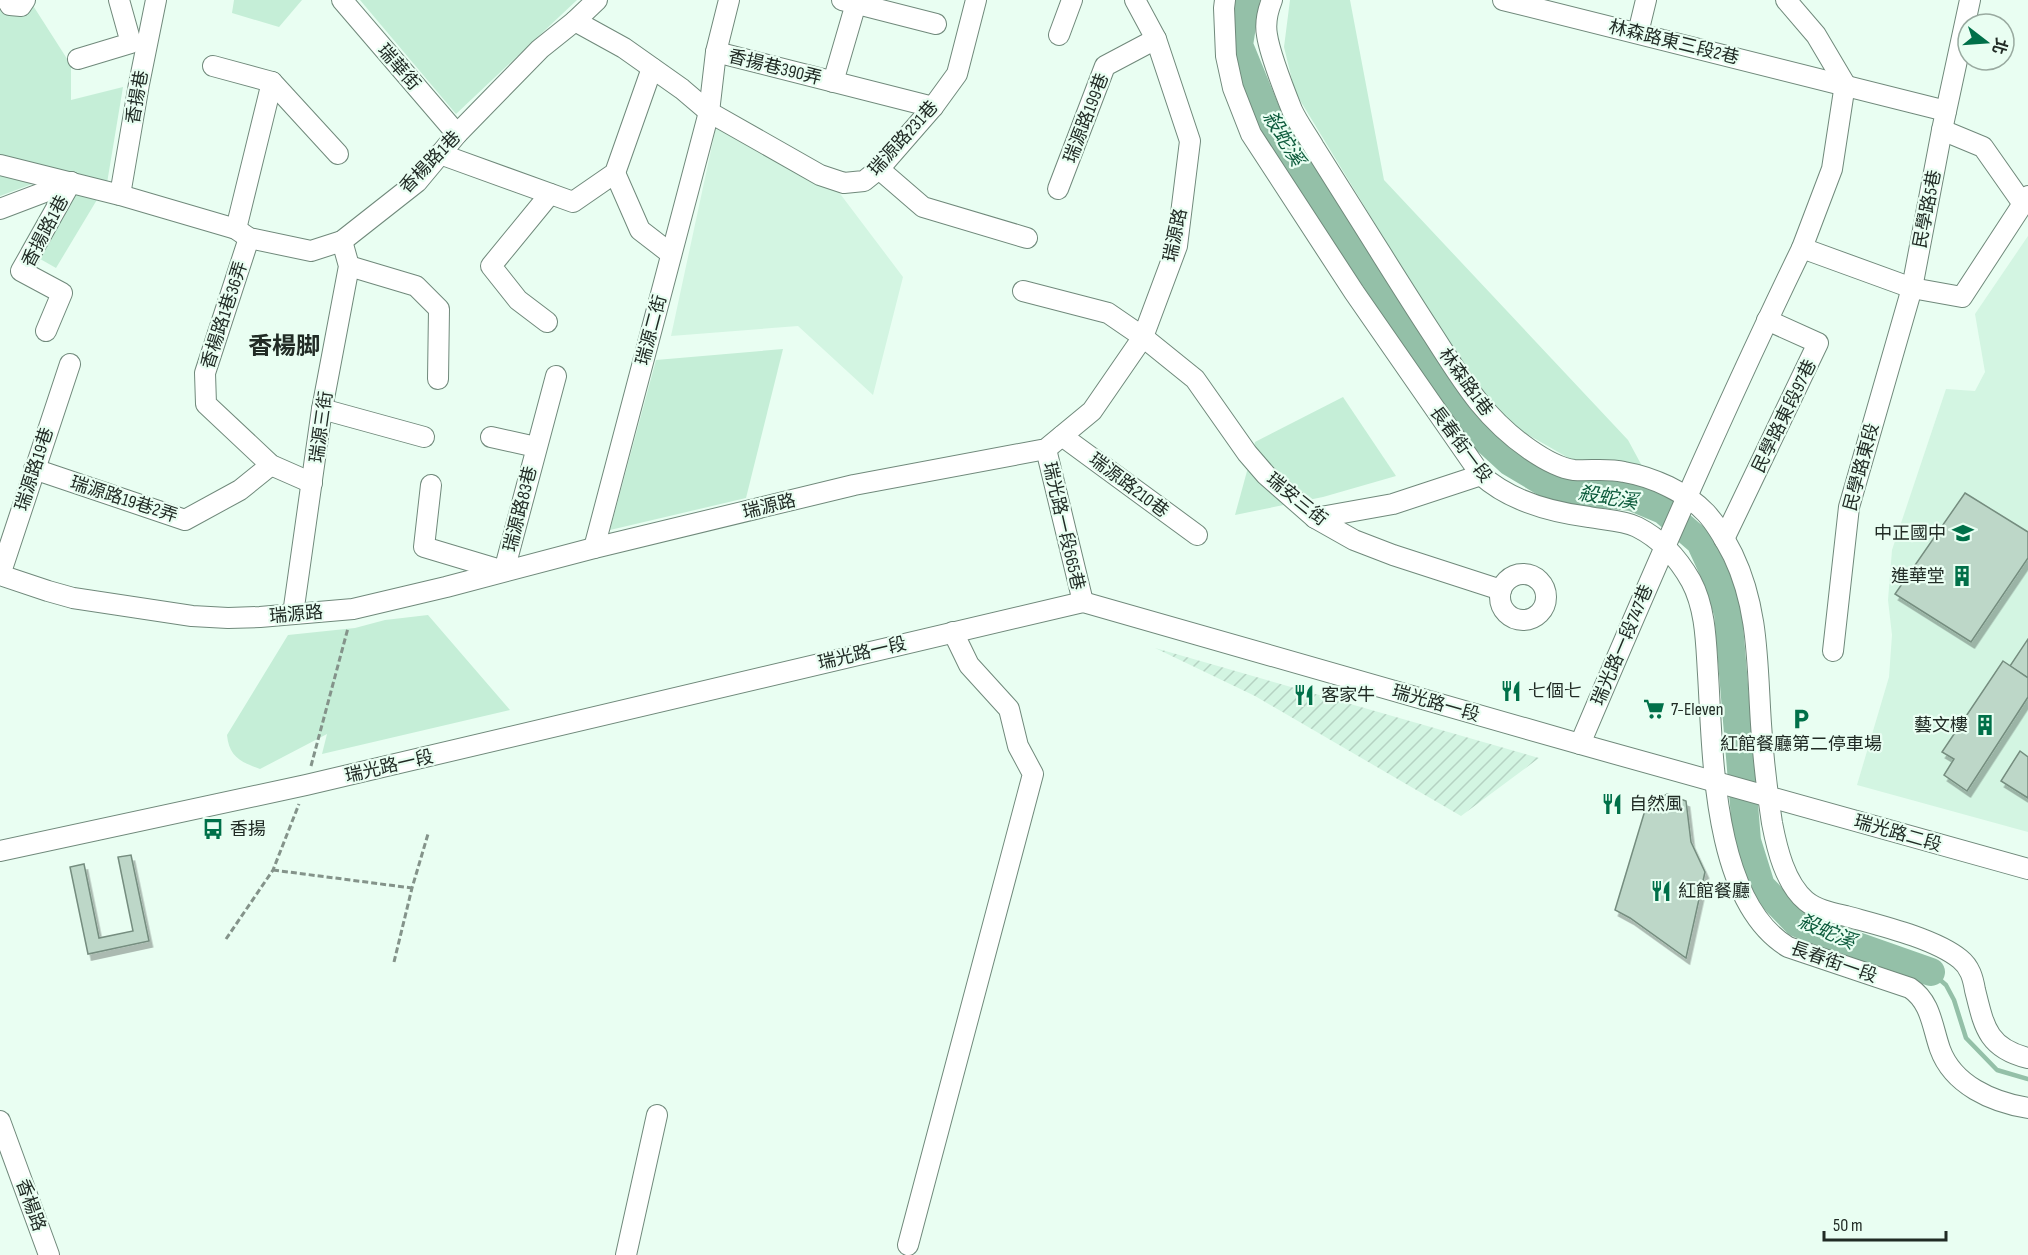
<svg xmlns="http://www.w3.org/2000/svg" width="2028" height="1255" viewBox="0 0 2028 1255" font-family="'Sofia Sans Condensed','Noto Sans TC',sans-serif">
<defs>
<pattern id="industrial-furrows" width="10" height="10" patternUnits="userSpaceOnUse" patternTransform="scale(1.5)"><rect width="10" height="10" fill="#d3f5e2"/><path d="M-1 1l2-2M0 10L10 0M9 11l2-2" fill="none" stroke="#b5d2c2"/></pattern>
<filter id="shadow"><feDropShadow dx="3.5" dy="6" stdDeviation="0" flood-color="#0004"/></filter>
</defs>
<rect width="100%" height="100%" fill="#e9fef2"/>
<g fill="#d3f5e2">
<path d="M716,127L838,191L903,277L873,395L798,326L671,336Z"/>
<path d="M2028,236V832L1857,785L1889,677L1892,635L1888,600L1892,550L1946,389L1975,391L1985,372L1975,314Z"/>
</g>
<path fill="url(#industrial-furrows)" d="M1155,648L1539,758L1461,816L1255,696Z"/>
<g fill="#c5eed7">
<path d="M0,0L32,4L71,65V100L123,87L107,183L56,268L21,248L64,172L0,196Z"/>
<path d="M234,0H302L279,27L232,13Z"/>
<path d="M360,0H577L456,114Z"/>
<path d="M1290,0H1350L1384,180L1628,440L1642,466L1605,460H1572L1525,433L1500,415L1459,362L1295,92L1284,47Z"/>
<path d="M783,349L746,498L610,530L656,360Z"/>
<path d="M1343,397L1396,476L1323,497L1235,515L1255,442Z"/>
<path d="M428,615L510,710L322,754L327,734L260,769C241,762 229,757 227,735L288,635L355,628L385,620Z"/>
</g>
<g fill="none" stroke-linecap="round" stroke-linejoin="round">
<path stroke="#94c0a8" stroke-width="4.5" d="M1931,972L1946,985L1954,1000L1966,1038L1997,1070L2028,1079"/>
<path stroke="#94c0a8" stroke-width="28" d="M1246,0L1239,45L1270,121L1474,429L1510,462L1557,490L1632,497L1663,510L1700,542L1718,581L1728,613L1747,841L1761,886L1797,923L1820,933L1931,972"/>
</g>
<g fill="#bdd7c8" stroke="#758d7f" stroke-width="1.5" filter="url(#shadow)">
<path d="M1965,493L2028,532V558L1971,642L1895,594Z"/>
<path d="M2028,639V678L2010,666Z"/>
<path d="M2003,661L2028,678V697L1967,791L1944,775L1954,759L1942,752Z"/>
<path d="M2020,751L2028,757V798L2001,781Z"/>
<path d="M1667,794L1686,801L1691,842L1705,872L1686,958L1630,918L1615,910L1646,807Z"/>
<path d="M131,855L149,941L88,954L70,867L84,864L99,938L133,931L118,857Z"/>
</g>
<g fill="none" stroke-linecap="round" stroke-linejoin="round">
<defs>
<g id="minor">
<path d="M7,0L10,5L21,6L25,0"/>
<path d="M342,0L457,134"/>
<path d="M842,0L936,24"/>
<path d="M1225,0L1224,8L1226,56L1233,88L1251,134L1354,292L1481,475C1510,501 1550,512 1589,517C1604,520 1623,520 1637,527C1661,539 1678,558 1691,581C1706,609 1706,643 1708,674C1713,753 1712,901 1788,947L1910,988C1931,1002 1932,1026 1940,1049C1953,1085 1992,1102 2028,1108"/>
<path d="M1272,0C1268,10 1265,24 1267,35C1270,55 1284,90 1292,110C1298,123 1307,135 1314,147C1329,171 1344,195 1360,220C1384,258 1408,297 1433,335C1462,380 1483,417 1529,449C1542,458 1558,468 1574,470C1591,471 1607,468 1624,472C1653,477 1686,492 1706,513C1718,526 1725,540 1733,555C1759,609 1757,665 1761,724C1763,757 1767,790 1772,823C1777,849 1785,883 1806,901C1817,910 1833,913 1846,916C1878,925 1934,938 1960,959C1970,967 1973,978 1975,990C1984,1026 1987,1048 2028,1058"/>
<path d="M1503,0L1946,111"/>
<path d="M1786,0L1816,35L1845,84L1832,169L1802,248L1912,288L1962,297L2028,196"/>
<path d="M575,21L597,0"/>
<path d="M1638,33L1646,0"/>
<path d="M1059,35L1072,0"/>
<path d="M716,52L933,107"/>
<path d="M78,59L131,43L119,0"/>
<path d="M213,66L272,82L338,154"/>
<path d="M833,82L857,0"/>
<path d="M1942,130L1983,147L2023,204"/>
<path d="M440,154L573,202L615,173L652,68"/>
<path d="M0,165L120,195L236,229L249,238L311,251L342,241L417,182L457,134L540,49L575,21L624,48L682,89L709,112L820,175L844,183L864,181L879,169L933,107L957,74L976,0"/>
<path d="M879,169L923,207L1027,238"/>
<path d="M615,173L640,230L671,254"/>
<path d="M1058,189L1105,66L1156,39"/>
<path d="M120,195L139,84L156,0"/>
<path d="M0,209L71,182"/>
<path d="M236,229L272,82"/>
<path d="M249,238L205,373L206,404L271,465L312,483"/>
<path d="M349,266L416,286L439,309L438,379"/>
<path d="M1023,291L1108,313L1143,337L1195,379L1247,453L1266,475L1315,518L1354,540L1393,555L1501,590"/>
<path d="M547,322L518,300L491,266L550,194"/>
<path d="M46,331L62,293L21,271L71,182"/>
<path d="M70,364L0,575L48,591L73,598L192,616L228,618L260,617L353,609L446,587L594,548L854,485L1046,449L1092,411L1143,337L1177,246L1190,141L1156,39L1135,0"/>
<path d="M322,409L424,437"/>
<path d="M1062,436L1197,535"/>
<path d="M491,437L536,447"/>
<path d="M1046,449L1083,602"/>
<path d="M34,469L185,520L240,490L271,465"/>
<path d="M431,485L424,547L504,571L556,376"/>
<path d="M1315,518L1393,504L1481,475"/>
<path d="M1724,539L1818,343L1767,320"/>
<path d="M594,548L709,112L716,52L729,0"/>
<circle cx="1523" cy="597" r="23"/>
<path d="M293,614L322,409L349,266L342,241"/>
<path d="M1833,651L1849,507L1912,288L1942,130L1970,0"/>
<path d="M1580,744C1651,577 1723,411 1802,248"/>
<path d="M0,851L306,785L1083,602L1580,744L2028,869"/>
<path d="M0,1121L49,1255"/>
<path d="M908,1245L1033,774L1018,746L1009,709L969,665L953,632"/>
<path d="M626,1255L657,1115"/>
</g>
</defs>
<use href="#minor" stroke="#70897b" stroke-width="22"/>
<g stroke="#84938a" stroke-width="3" stroke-dasharray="6 3" stroke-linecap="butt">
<path d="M311,766L348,628"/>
<path d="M273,870L412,888"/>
<path d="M226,939L273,870L299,804"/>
<path d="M394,962L412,888L428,834"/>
</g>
<use href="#minor" stroke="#fff" stroke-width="20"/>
</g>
<defs>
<symbol id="school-bare" viewBox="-9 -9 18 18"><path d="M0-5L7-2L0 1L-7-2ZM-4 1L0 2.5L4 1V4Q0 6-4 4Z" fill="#007049" stroke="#e9fef2" stroke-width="2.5" paint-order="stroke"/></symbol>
<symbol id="building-bare" viewBox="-9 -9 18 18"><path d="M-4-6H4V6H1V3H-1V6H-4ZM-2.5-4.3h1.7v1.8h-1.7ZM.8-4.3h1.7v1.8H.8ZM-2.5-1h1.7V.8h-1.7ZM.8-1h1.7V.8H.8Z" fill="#007049" stroke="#e9fef2" stroke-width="2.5" paint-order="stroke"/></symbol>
<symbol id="restaurant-bare" viewBox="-9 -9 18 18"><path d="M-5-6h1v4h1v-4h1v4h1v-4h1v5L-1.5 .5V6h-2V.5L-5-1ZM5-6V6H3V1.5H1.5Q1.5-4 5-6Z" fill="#007049" stroke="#e9fef2" stroke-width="2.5" paint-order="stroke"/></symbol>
<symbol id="supermarket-bare" viewBox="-9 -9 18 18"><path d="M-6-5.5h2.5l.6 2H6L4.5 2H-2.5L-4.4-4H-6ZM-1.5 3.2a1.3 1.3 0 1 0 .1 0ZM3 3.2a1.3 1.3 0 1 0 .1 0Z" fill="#007049" stroke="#e9fef2" stroke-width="2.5" paint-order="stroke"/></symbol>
<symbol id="parking-bare" viewBox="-9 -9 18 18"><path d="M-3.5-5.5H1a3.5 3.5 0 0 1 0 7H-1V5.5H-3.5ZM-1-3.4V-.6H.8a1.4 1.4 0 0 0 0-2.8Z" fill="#007049" stroke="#e9fef2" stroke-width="2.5" paint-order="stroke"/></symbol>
<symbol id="bus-bare" viewBox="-9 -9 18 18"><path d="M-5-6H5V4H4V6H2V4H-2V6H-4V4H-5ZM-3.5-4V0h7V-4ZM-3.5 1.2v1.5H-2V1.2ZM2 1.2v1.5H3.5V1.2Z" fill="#007049" stroke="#e9fef2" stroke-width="2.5" paint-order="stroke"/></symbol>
</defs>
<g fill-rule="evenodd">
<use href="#school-bare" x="1948" y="518" width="30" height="30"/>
<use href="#building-bare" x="1947" y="561" width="30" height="30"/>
<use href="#restaurant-bare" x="1496" y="676" width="30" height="30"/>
<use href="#restaurant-bare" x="1289" y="680" width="30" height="30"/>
<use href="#supermarket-bare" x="1639" y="694" width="30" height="30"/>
<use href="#parking-bare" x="1786" y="704" width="30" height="30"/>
<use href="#building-bare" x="1970" y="710" width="30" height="30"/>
<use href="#restaurant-bare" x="1597" y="789" width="30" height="30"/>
<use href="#bus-bare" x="198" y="814" width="30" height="30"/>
<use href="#restaurant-bare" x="1646" y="876" width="30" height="30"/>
</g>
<g text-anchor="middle" stroke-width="4.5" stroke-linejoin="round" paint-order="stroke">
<g font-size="18" fill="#212b25" stroke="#e9fef2">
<text transform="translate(1674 42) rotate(14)" y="6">林森路東三段2巷</text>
<text transform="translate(399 67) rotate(49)" y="6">瑞華街</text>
<text transform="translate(775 67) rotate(14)" y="6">香揚巷390弄</text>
<text transform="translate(137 97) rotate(-80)" y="6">香揚巷</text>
<text transform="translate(1086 118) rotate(-69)" y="6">瑞源路199巷</text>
<text transform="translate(903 138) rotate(-48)" y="6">瑞源路231巷</text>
<text transform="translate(430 162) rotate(-46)" y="6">香楊路1巷</text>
<text transform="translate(1927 209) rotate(-79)" y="6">民學路5巷</text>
<text transform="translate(45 231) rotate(-62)" y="6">香揚路1巷</text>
<text transform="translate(1175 235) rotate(-78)" y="6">瑞源路</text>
<text transform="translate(224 315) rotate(-72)" y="6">香楊路1巷36弄</text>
<text transform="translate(651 330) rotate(-75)" y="6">瑞源二街</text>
<text transform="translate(1466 382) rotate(54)" y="6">林森路1巷</text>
<text transform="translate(1784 416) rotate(-64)" y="6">民學路東段97巷</text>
<text transform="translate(321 427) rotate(-82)" y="6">瑞源三街</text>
<text transform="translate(1461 444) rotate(53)" y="6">長春街一段</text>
<text transform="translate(1861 467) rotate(-75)" y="6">民學路東段</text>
<text transform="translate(34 469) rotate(-72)" y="6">瑞源路19巷</text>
<text transform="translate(1129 485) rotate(37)" y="6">瑞源路210巷</text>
<text transform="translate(124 499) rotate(18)" y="6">瑞源路19巷2弄</text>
<text transform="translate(1297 499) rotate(39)" y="6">瑞安三街</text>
<text transform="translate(769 506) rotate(-14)" y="6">瑞源路</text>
<text transform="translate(520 509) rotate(-76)" y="6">瑞源路83巷</text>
<text transform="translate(1064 526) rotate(77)" y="6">瑞光路一段665巷</text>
<text transform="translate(296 614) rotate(-5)" y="6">瑞源路</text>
<text transform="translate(1622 645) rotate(-67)" y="6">瑞光路一段747巷</text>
<text transform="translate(862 653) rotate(-13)" y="6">瑞光路一段</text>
<text transform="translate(1436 703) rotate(16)" y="6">瑞光路一段</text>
<text transform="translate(389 766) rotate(-13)" y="6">瑞光路一段</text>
<text transform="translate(1898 833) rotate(16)" y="6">瑞光路二段</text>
<text transform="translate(1834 962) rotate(19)" y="6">長春街一段</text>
<text transform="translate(31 1205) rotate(70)" y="6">香楊路</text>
</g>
<g font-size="18" fill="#212b25" stroke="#e9fef2" text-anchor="start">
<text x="1946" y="539" text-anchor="end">中正國中</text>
<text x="1945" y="582" text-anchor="end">進華堂</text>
<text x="1528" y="697">七個七</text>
<text x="1321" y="701">客家牛</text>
<text x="1671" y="715">7-Eleven</text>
<text x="1968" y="731" text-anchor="end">藝文樓</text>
<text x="1801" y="750" text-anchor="middle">紅館餐廳第二停車場</text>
<text x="1629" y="810">自然風</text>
<text x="230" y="835">香揚</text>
<text x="1678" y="897">紅館餐廳</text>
</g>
<g font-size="20" font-style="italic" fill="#0d5b3c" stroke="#e9fef2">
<text transform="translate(1284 138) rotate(59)" y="7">殺蛇溪</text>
<text transform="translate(1608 497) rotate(9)" y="7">殺蛇溪</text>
<text transform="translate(1827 931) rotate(23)" y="7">殺蛇溪</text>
</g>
<g font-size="24" font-weight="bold" fill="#212b25" stroke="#e9fef2">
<text x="284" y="354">香楊脚</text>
</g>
</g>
<g transform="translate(1986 42) rotate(107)"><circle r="28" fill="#e9fef2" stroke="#99aaa0" stroke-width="1.5"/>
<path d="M0-4.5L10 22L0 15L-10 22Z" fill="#007049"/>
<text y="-9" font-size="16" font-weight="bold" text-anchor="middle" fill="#212b25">北</text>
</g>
<path d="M1824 1231v9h122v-9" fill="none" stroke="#212b25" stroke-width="3"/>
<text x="1833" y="1231" font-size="18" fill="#212b25" stroke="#e9fef2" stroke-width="4.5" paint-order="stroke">50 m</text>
</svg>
